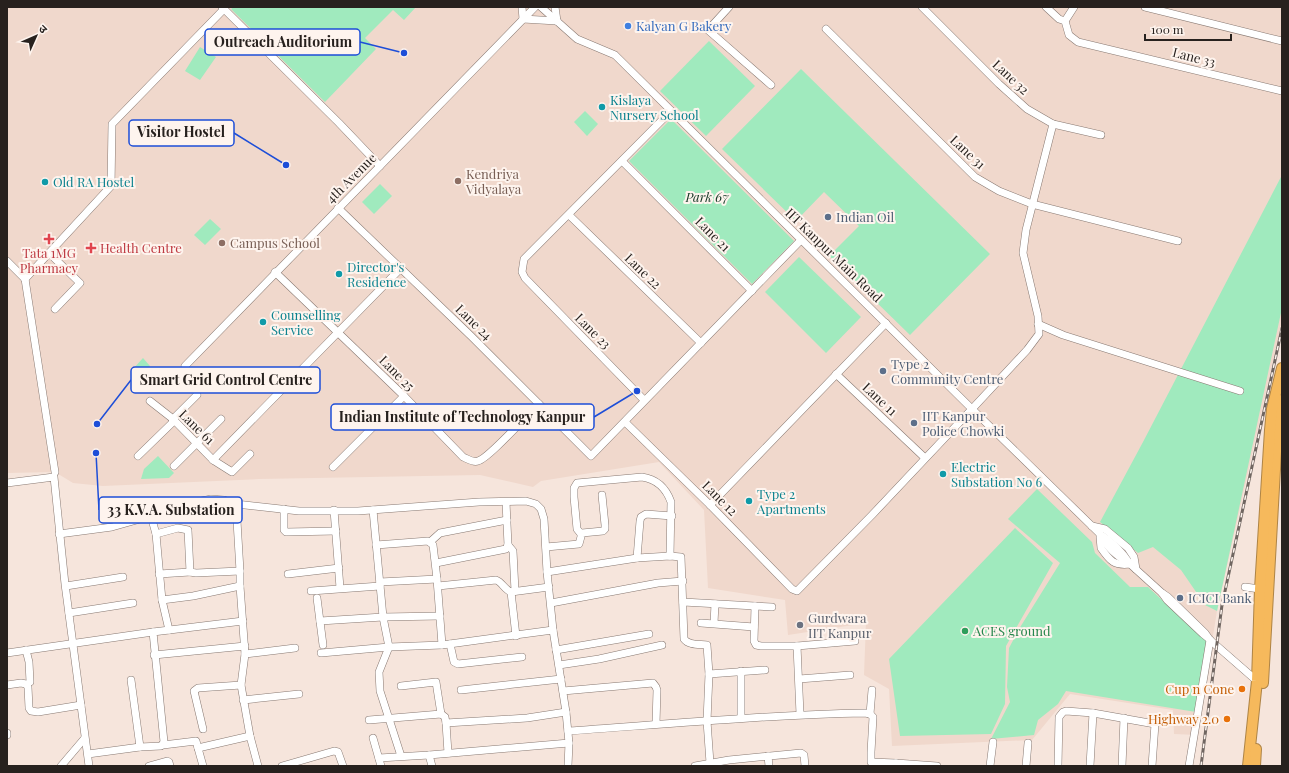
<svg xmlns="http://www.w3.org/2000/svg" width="1289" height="773" viewBox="0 0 1289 773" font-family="'Playfair Display','Noto Sans Devanagari',serif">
<rect width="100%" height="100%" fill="#f6e5dc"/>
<path fill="#f0d8cc" d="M7,7H1282V321L1217,611L1197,735L1174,734L1173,710L1070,694L1032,740L892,746L889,689L864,675L866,623L788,635L785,600L708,588L704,510L659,462L541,481L533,487L480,475L259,479L103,486L73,483L55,472L7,473Z"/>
<g fill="#a0eabe">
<path d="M234,7H416L404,20L393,10L365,38L376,49L325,102L231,9Z"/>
<path d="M709,41L755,86L706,136L660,91Z"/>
<path d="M200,47L216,57L200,80L185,71Z"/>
<path d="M801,69L990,254L910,335L829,256L859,226L824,192L796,221L722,149Z"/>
<path d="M585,111L598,124L587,136L574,122Z"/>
<path d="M671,119L794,241L752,284L629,161Z"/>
<path d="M1282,175V308L1217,611L1205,605L1181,570L1153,547L1138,553L1100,522L1143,442Z"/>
<path d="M380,184L392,196L374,214L362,202Z"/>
<path d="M210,219L221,229L205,245L194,235Z"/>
<path d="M799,257L861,317L826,353L765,292Z"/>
<path d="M143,358L150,366L140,376L133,369Z"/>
<path d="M158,456L174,473L169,478L141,479L144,469Z"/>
<path d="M1037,489L1092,542L1095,553L1130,587H1148L1210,644L1196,712L1066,691L1058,704L1038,720L1034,735L991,739L1010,702L1007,687L1009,648L1019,629L1060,563L1008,519Z"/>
<path d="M1015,528L1053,563L1006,646L1005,704L991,734L900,736L889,659Z"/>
</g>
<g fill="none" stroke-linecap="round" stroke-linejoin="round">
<defs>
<g id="minor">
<path d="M222,7L339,123L380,166"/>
<path d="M522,7L523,19L557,21"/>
<path d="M541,7L577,39L615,55L972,409L1100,534C1112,542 1123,553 1130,564C1119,558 1106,547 1100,534"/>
<path d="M555,7L557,21"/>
<path d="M729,7L708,30L771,85"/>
<path d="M922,7L999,84L1027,109L1053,124L1101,135"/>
<path d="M1046,7L1059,19L1065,21L1069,35L1078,42L1282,91"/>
<path d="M1145,7L1282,41"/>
<path d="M1065,21L1074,7"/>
<path d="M826,29L975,177L999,191L1032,204L1178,241"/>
<path d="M622,161L752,291"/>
<path d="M338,208L471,336L591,456L801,240"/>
<path d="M569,215L701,343"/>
<path d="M49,253L80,283L55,309"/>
<path d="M7,261L25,279"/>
<path d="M275,272L404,396L463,457C468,459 473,463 478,461C488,459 528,414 539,404"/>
<path d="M25,279L111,186L112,124L224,9"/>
<path d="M25,279L55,472"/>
<path d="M1038,324L1063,335L1240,391"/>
<path d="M185,366L535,7"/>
<path d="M836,374L925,458"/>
<path d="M644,400L525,278L522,272L524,259L671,111"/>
<path d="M150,401L173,419L213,460L401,268"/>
<path d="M625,422L710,505L792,589L797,591L872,515L972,409L1027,350L1039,334L1038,316L1023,253L1026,230L1053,124"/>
<path d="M138,456L172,423L173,419L197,395"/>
<path d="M213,460L232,472L250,454"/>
<path d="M174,466L221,419"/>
<path d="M333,467L404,396"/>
<path d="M7,483L54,477L65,584L89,766"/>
<path d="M236,504L240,571V586L245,654L241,685L250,736L258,766"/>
<path d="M710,505L886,323"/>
<path d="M284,509V530L286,532L336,531"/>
<path d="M334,510L340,588"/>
<path d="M373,510L383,617L389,647L379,672L380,691L401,756"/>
<path d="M151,516L156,534L162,600L169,630"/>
<path d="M1092,526L1105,529L1128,548L1134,557L1136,569"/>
<path d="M59,534L112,527L151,516L174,507L211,499L224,500L236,504L299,511H358L479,502L526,501L536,504L541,509L544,519L547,572L553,630L566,712L569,743L568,766"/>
<path d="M156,534L178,528L188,530L190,572L196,573L240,571"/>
<path d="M581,534L577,529L574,497V488L577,483L642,477C656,479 666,488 671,502L670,556"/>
<path d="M1100,537L1101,548C1110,561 1114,566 1130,564L1162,593"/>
<path d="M430,542L440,533L507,520"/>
<path d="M508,545L513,551L515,591"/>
<path d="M546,547L579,544L582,533L603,531L605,529V525L602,495"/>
<path d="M637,558L640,521L641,517L646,514L672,516"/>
<path d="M436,563L506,549L508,545L506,502"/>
<path d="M547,572L637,558L670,556L681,557L684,639C689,646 700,644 707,645L709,674L707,721L710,763"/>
<path d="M159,574L190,572"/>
<path d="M288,574L339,568"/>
<path d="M380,582L437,579"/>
<path d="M66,586L123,577"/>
<path d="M438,586L496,580C502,582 504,589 511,592L549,587"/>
<path d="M1245,587L1260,589"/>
<path d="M311,591L380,586"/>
<path d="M511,592L516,636"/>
<path d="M317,598L323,645"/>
<path d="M162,600L193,596L240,586"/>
<path d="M683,602L772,607"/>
<path d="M551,603L658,583L683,581"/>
<path d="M755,606L754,641L756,645L761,646H797"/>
<path d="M69,613L133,603"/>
<path d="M320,621L383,617L440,616"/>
<path d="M701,623L754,627"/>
<path d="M714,623L715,604"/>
<path d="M1208,638L1203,634L1167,600L1162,593L1168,597L1205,633L1210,640L1257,681H1259"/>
<path d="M450,644L454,662L458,664L522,657"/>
<path d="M442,645L553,630"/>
<path d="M26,650L29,662L30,682"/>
<path d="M556,650L649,634"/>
<path d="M7,653L153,632"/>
<path d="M321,653L389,647L442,645L437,579L433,545L428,541L376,545"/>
<path d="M245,654L295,648"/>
<path d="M154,655L245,646"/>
<path d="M559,665L599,659L662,645"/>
<path d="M741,671V717"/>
<path d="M709,674L765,670"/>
<path d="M799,679L850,675"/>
<path d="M131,680L140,747"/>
<path d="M7,685L21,683L26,684L28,687L29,708L31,711L38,712L81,705"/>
<path d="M401,686L436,682L441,714"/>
<path d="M461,690L561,679"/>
<path d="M563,691L653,683L656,687L657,690L656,724"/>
<path d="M243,700L299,694"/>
<path d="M800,714L797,646L855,641"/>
<path d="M870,714L872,690"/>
<path d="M369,720L441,714L445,717L446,723L527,718L566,712"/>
<path d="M446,723L448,753"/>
<path d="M203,729L194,691L198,688L241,685"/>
<path d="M568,731C667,724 766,715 865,713L870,714L873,717L871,752V762L896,763L895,766"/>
<path d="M7,733V735"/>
<path d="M373,738L381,766"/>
<path d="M163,745L196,741L203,766"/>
<path d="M198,748L250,736"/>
<path d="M88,754L140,747L161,746L164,742L153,632L243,621"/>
<path d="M429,755L432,766"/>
<path d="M768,756L769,766"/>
<path d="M379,758L429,755L569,743"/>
<path d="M896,763L937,766"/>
<path d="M61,766L84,739"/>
<path d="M149,766L167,761L169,762L170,766"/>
<path d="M282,766L334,751L338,752L343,766"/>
<path d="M695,766L729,760L801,753L804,755L805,766"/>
<path d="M990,766L993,742"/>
<path d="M1026,766L1028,743"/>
<path d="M1058,766L1059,717L1063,712L1066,711L1093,713L1155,724L1152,766"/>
<path d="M1090,766L1093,713"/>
<path d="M1122,766L1124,718"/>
<path d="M1189,766L1210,640"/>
</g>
<g id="highway">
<path d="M1263,683L1277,434L1282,400"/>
<path d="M1248,766L1257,681L1260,589L1270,430L1272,409L1282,368"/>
<path d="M1255,766L1256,749"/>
</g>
</defs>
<use href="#minor" stroke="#887972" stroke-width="8"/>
<use href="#highway" stroke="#ae8446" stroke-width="12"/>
<use href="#minor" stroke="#fff" stroke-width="7"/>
<use href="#highway" stroke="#f6b95c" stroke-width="10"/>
<defs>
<path id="rail" d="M1201,766L1222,605L1282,328"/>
</defs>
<use href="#rail" stroke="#706661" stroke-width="3"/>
<use href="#rail" stroke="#fef4ee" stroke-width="1.5" stroke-dasharray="4.5" stroke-linecap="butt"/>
</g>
<circle fill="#3f7fe0" stroke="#fef4ee" stroke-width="1.5" cx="628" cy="26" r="4"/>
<g fill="#0f9aa8" stroke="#fef4ee" stroke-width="1.5">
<circle cx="602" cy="107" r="4"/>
<circle cx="45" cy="182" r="4"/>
<circle cx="339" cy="274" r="4"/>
<circle cx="263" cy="322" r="4"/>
<circle cx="943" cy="474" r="4"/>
<circle cx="749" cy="501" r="4"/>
</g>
<g fill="#8d6e63" stroke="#fef4ee" stroke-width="1.5">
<circle cx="458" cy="181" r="4"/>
<circle cx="222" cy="243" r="4"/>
</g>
<g fill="#5c6f8a" stroke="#fef4ee" stroke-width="1.5">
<circle cx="828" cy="217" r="4"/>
<circle cx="883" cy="371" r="4"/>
<circle cx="914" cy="423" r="4"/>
<circle cx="1180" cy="598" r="4"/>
</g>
<g fill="#e0444e" stroke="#fef4ee" stroke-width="1.5">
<path d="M47 233h4v4h4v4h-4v4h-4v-4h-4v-4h4z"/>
<path d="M89 242h4v4h4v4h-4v4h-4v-4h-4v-4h4z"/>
</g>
<circle fill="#6b7280" stroke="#fef4ee" stroke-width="1.5" cx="800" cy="625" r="4"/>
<circle fill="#2e9e5b" stroke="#fef4ee" stroke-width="1.5" cx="965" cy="631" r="4"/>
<g fill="#e8710a" stroke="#fef4ee" stroke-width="1.5">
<circle cx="1242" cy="689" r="4"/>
<circle cx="1227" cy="719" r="4"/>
</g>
<g text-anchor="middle" stroke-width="4" stroke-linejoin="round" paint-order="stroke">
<g font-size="13" fill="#366cbe" stroke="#fef4ee" text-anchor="start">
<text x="636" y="31">Kalyan G Bakery</text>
</g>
<g font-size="13" fill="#27211e" stroke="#fef4ee">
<text transform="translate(1194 57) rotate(14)" y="5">Lane 33</text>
<text transform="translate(1011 77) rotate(43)" y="5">Lane 32</text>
<text transform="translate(968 152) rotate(43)" y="5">Lane 31</text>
<text transform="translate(351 178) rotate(-45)" y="5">4th Avenue</text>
<text transform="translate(713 234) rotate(45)" y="5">Lane 21</text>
<text transform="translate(834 255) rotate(44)" y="5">IIT Kanpur Main Road</text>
<text transform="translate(643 271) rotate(44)" y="5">Lane 22</text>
<text transform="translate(474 322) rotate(44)" y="5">Lane 24</text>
<text transform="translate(593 331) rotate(45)" y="5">Lane 23</text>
<text transform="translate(397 373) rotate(45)" y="5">Lane 25</text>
<text transform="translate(880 399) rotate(43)" y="5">Lane 11</text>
<text transform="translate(197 427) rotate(44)" y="5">Lane 61</text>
<text transform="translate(720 498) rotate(45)" y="5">Lane 12</text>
</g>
<g font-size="13" fill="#0d838f" stroke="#fef4ee" text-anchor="start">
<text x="610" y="105">Kislaya<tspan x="610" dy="15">Nursery School</tspan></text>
<text x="53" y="187">Old RA Hostel</text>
<text x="347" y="272">Director's<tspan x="347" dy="15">Residence</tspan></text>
<text x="271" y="320">Counselling<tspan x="271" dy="15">Service</tspan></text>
<text x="951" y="472">Electric<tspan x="951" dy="15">Substation No 6</tspan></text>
<text x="757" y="499">Type 2<tspan x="757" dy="15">Apartments</tspan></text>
</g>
<g font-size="13" fill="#785e54" stroke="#fef4ee" text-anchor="start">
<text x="466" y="179">Kendriya<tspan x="466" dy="15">Vidyalaya</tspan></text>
<text x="230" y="248">Campus School</text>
</g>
<g font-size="13" font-style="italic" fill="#143724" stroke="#fef4ee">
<text x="707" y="202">Park 67</text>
</g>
<g font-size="13" fill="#4e5e75" stroke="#fef4ee" text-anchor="start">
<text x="836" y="222">Indian Oil</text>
<text x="891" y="369">Type 2<tspan x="891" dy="15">Community Centre</tspan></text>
<text x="922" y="421">IIT Kanpur<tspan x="922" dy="15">Police Chowki</tspan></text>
<text x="1188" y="603">ICICI Bank</text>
</g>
<g font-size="13" fill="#be3a42" stroke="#fef4ee" text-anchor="start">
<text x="100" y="253">Health Centre</text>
<text x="49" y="258" text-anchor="middle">Tata 1MG<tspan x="49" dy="15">Pharmacy</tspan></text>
</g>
<g font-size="13" fill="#5b616d" stroke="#fef4ee" text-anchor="start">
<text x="808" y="623">Gurdwara<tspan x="808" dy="15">IIT Kanpur</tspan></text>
</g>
<g font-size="13" fill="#27864d" stroke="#fef4ee" text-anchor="start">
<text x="973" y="636">ACES ground</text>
</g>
<g font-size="13" fill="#c56008" stroke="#fef4ee" text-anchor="end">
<text x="1234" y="694">Cup n Cone</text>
<text x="1219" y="724">Highway 2.0</text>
</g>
</g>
<path fill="none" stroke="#1d4ed8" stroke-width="1.5" d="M404 53L360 42M286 165L234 133M97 424L131 380M637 391L594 417M96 453L99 510"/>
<g fill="#1d4ed8" stroke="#fef4ee" stroke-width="1.5">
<circle cx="404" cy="53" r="4"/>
<circle cx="286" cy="165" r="4"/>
<circle cx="97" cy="424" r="4"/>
<circle cx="637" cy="391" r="4"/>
<circle cx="96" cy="453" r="4"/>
</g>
<g fill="#fef4ee" stroke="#1d4ed8" stroke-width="1.5">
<rect x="205" y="29" width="155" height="26" rx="4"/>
<rect x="129" y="120" width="105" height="26" rx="4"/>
<rect x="131" y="367" width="189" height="26" rx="4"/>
<rect x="331" y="404" width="263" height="26" rx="4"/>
<rect x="99" y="497" width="143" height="26" rx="4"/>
</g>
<g font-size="14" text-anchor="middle" font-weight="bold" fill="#27211e">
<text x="283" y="47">Outreach Auditorium</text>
<text x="181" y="137">Visitor Hostel</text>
<text x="226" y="385">Smart Grid Control Centre</text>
<text x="462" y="422">Indian Institute of Technology Kanpur</text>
<text x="171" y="515">33 K.V.A. Substation</text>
</g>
<rect width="1289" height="773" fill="none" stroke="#27211e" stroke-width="16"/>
<g transform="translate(36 36) rotate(45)" stroke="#fef4ee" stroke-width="3" paint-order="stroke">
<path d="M0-3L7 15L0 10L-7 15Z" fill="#27211e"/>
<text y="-6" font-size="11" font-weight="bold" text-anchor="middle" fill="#27211e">उ</text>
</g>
<path d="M1145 34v6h86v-6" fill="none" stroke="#27211e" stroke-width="2"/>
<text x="1151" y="34" font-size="12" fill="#27211e" stroke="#fef4ee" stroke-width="3" paint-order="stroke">100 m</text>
</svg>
